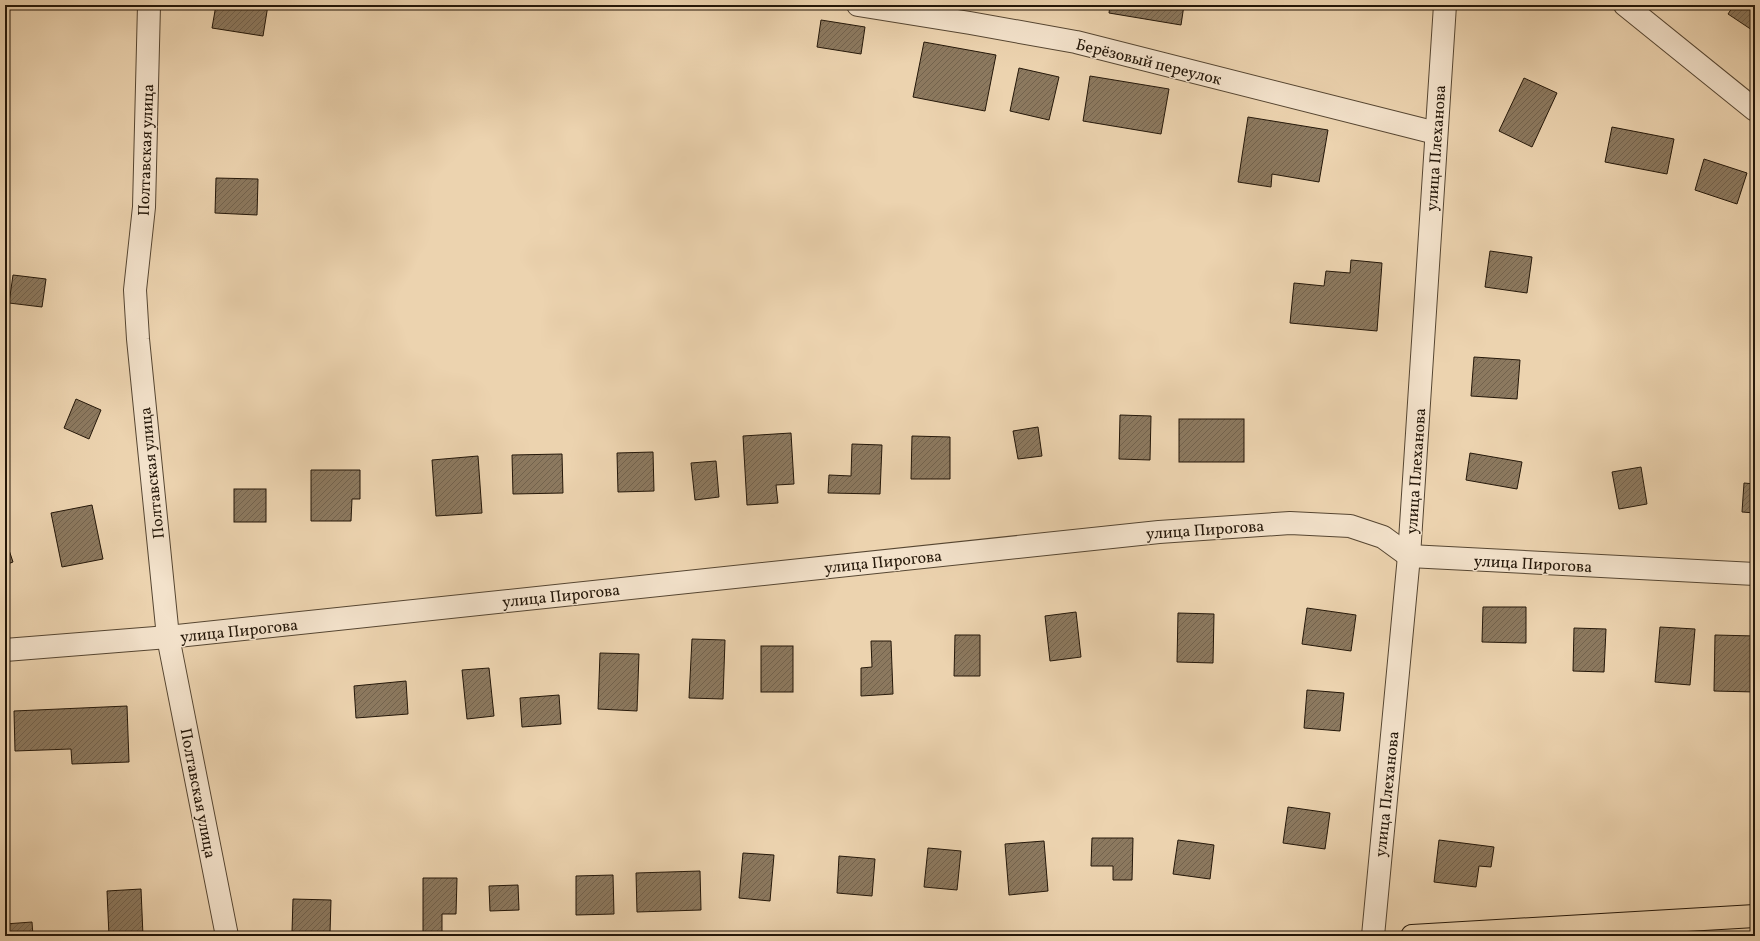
<svg xmlns="http://www.w3.org/2000/svg" width="1760" height="941" viewBox="0 0 1760 941" font-family="Vollkorn,serif">
<defs>
<pattern id="building-hatch" width="6" height="6" patternUnits="userSpaceOnUse"><rect width="6" height="6" fill="#8c795f"/><path d="M-1 1l2-2M0 6l6-6M5 7l2-2" fill="none" stroke="#72624d"/></pattern>
</defs>
<rect width="100%" height="100%" fill="#ecd3af"/>
<filter id="stains"><feTurbulence type="fractalNoise" baseFrequency=".005" numOctaves="4"/><feColorMatrix values="0 0 0 0 .2 0 0 0 0 .09 0 0 0 0 .02 0 0 0 .5 -.17"/></filter>
<radialGradient id="worn" r=".72"><stop offset=".6" stop-color="#630" stop-opacity="0"/><stop offset="1" stop-color="#630" stop-opacity=".3"/></radialGradient>
<g fill="url(#building-hatch)" stroke="#241709">
<path d="M216,5H268L263,36L212,28Z"/>
<path d="M1110,5H1184L1181,25L1109,13Z"/>
<path d="M1734,5H1755V32L1728,14Z"/>
<path d="M821,20L865,27L861,54L817,47Z"/>
<path d="M924,42L996,55L985,111L913,97Z"/>
<path d="M1019,68L1059,77L1049,120L1010,111Z"/>
<path d="M1090,76L1169,89L1161,134L1083,121Z"/>
<path d="M1524,78L1557,93L1532,147L1499,131Z"/>
<path d="M1248,117L1328,130L1319,182L1272,174L1271,187L1238,182Z"/>
<path d="M1612,127L1674,139L1667,174L1605,162Z"/>
<path d="M1704,159L1747,173L1737,204L1695,190Z"/>
<path d="M216,178L258,179L257,215L215,213Z"/>
<path d="M1490,251L1532,257L1527,293L1485,287Z"/>
<path d="M1351,260L1382,263L1377,331L1290,323L1294,283L1324,286L1326,271L1350,273Z"/>
<path d="M13,275L46,279L42,307L9,303Z"/>
<path d="M1474,357L1520,360L1517,399L1471,396Z"/>
<path d="M76,399L101,410L89,439L64,428Z"/>
<path d="M1120,415L1151,416L1150,460L1119,459Z"/>
<rect x="1179" y="419" width="65" height="43"/>
<path d="M1038,427L1042,456L1018,459L1013,431Z"/>
<path d="M791,433L794,484L776,485L778,503L747,505L743,436Z"/>
<path d="M912,436L950,437V479H911Z"/>
<path d="M852,444L882,445L880,494L828,493L829,475L851,476Z"/>
<path d="M653,452L654,491L618,492L617,453Z"/>
<path d="M1470,453L1522,462L1517,489L1466,480Z"/>
<path d="M562,454L563,493L513,494L512,455Z"/>
<path d="M478,456L482,513L436,516L432,460Z"/>
<path d="M716,461L719,497L695,500L691,463Z"/>
<path d="M1641,467L1647,504L1619,509L1612,472Z"/>
<path d="M311,470H360V499H352L351,521H311Z"/>
<path d="M1744,483L1755,484V513L1742,512Z"/>
<rect x="234" y="489" width="32" height="33"/>
<path d="M92,505L103,559L62,567L51,513Z"/>
<path d="M5,538L13,562L5,565Z"/>
<path d="M1483,607H1526V643L1482,642Z"/>
<path d="M1307,608L1356,615L1351,651L1302,644Z"/>
<path d="M1076,612L1081,657L1050,661L1045,616Z"/>
<path d="M1178,613L1214,614L1213,663L1177,662Z"/>
<path d="M1660,627L1695,629L1690,685L1655,682Z"/>
<path d="M1574,628L1606,629L1604,672L1573,671Z"/>
<path d="M955,635H980V676H954Z"/>
<path d="M1715,635L1755,636V692L1714,691Z"/>
<path d="M692,639L725,640L723,699L689,698Z"/>
<path d="M871,641H891L893,694L861,696V668L872,667Z"/>
<rect x="761" y="646" width="32" height="46"/>
<path d="M600,653L639,654L637,711L598,709Z"/>
<path d="M489,668L494,716L467,719L462,670Z"/>
<path d="M406,681L408,714L356,718L354,686Z"/>
<path d="M1307,690L1344,693L1340,731L1304,728Z"/>
<path d="M559,695L561,724L522,727L520,698Z"/>
<path d="M127,706L129,762L72,764L71,749L15,751L14,711Z"/>
<path d="M1288,807L1330,813L1325,849L1283,843Z"/>
<path d="M1092,838H1133L1132,880H1113V866H1091Z"/>
<path d="M1178,840L1214,845L1210,879L1173,874Z"/>
<path d="M1439,840L1494,847L1491,867L1479,866L1476,887L1434,882Z"/>
<path d="M1044,841L1048,891L1009,895L1005,844Z"/>
<path d="M928,848L961,851L957,890L924,887Z"/>
<path d="M743,853L774,855L770,901L739,898Z"/>
<path d="M839,856L875,859L872,896L837,893Z"/>
<path d="M700,871L701,910L637,912L636,873Z"/>
<path d="M613,875L614,914L576,915V876Z"/>
<path d="M423,878H457L456,914H442V936H423Z"/>
<path d="M518,885L519,910L490,911L489,886Z"/>
<path d="M141,889L143,936H109L107,891Z"/>
<path d="M293,899L331,900L330,933L292,932Z"/>
<path d="M32,922L33,936H5V924Z"/>
</g>
<g fill="none" stroke-linecap="round" stroke-linejoin="round">
<defs>
<g id="minor">
<path d="M149,5L144,207L135,290L138,339L168,637L227,936"/>
<path d="M858,5L970,23L1076,42L1436,133"/>
<path d="M1625,5L1755,110"/>
<path d="M5,650L168,637L1159,532L1290,523L1350,526L1383,537L1409,556L1755,574"/>
<path d="M1373,936L1409,556L1445,5"/>
</g>
<path id="major" d="M1412,936L1755,916"/>
</defs>
<use href="#minor" stroke="#564632" stroke-width="24"/>
<use href="#major" stroke="#241709" stroke-width="24"/>
<use href="#minor" stroke="#f3e2cb" stroke-width="22"/>
<use href="#major" stroke="#ecd3af" stroke-width="22"/>
</g>
<g text-anchor="middle" stroke-width="3" stroke-linejoin="round" paint-order="stroke">
<g font-size="16" fill="#241709" stroke="#f3e2cb">
<text transform="translate(1149 61) rotate(14)" y="6">Берёзовый переулок</text>
<text transform="translate(1435 148) rotate(-86)" y="6">улица Плеханова</text>
<text transform="translate(145 150) rotate(-88)" y="6">Полтавская улица</text>
<text transform="translate(1415 471) rotate(-86)" y="6">улица Плеханова</text>
<text transform="translate(151 473) rotate(-96)" y="6">Полтавская улица</text>
<text transform="translate(1205 529) rotate(-4)" y="6">улица Пирогова</text>
<text transform="translate(883 561) rotate(-6)" y="6">улица Пирогова</text>
<text transform="translate(1533 563) rotate(3)" y="6">улица Пирогова</text>
<text transform="translate(561 595) rotate(-6)" y="6">улица Пирогова</text>
<text transform="translate(239 630) rotate(-6)" y="6">улица Пирогова</text>
<text transform="translate(199 793) rotate(79)" y="6">Полтавская улица</text>
<text transform="translate(1386 794) rotate(-84)" y="6">улица Плеханова</text>
</g>
</g>
<rect width="1760" height="941" fill="none" stroke="#ecd3af" stroke-width="20"/>
<rect x="6" y="6" width="1748" height="929" fill="none" stroke="#241709" stroke-width="2"/>
<rect x="10" y="10" width="1740" height="921" fill="none" stroke="#241709"/>
<rect width="100%" height="100%" filter="url(#stains)"/>
<rect width="100%" height="100%" fill="url(#worn)"/>
</svg>
